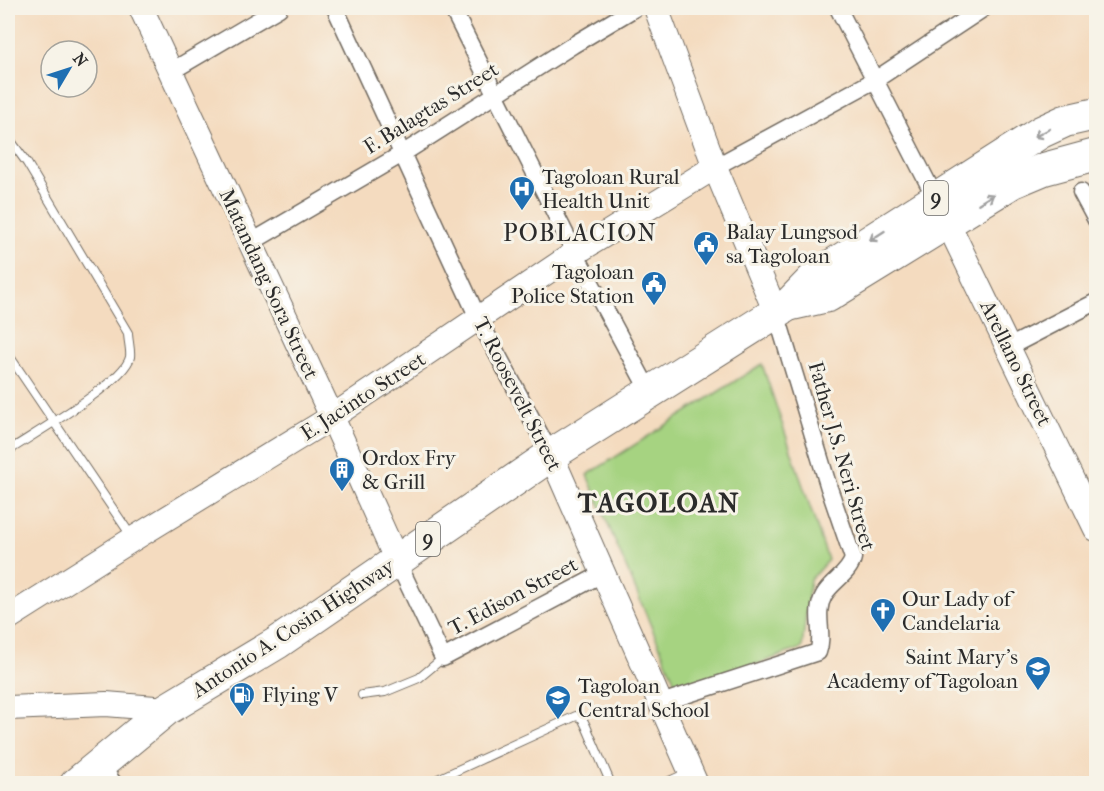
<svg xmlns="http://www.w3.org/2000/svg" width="1104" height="791" viewBox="0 0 1104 791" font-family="'IM FELL French Canon',serif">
<rect width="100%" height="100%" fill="#f7f3e8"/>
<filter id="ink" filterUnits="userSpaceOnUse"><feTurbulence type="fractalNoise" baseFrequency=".0167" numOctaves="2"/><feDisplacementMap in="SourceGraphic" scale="12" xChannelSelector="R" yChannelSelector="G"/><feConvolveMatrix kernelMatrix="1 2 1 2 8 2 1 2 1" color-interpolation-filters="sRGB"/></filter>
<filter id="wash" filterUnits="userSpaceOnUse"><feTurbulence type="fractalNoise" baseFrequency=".008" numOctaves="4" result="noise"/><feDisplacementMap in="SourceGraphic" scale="24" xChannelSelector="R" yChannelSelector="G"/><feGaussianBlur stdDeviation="1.35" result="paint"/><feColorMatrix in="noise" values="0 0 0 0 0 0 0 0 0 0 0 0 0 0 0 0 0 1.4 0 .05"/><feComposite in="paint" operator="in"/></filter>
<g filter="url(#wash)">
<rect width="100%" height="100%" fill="#f4dbbf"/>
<path fill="#a6d381" stroke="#687f56" stroke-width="1.5" d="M762,364L828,560L810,580L802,648L679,692L587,475Z"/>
</g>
<g filter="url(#ink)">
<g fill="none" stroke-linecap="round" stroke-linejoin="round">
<defs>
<g id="lane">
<path d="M8,137L27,163L128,333C128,340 131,350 130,357C125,382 32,435 8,451"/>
<path d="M8,354L132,537"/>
<path d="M362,695L385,692L419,678L443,658"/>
<path d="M427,784L576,716L582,718L586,726L611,784"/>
<path d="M663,784L687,773"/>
</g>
<g id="street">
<path d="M335,8L479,320L551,455"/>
<path d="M452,8L575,253L650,393"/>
<path d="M838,8L936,199"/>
<path d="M170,72L279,8"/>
<path d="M715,167L875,80L984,8"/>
<path d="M1081,192L1096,220"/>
<path d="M250,243L402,154L573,45L635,8"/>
<path d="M1009,347L1096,302"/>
<path d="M397,561L443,658L604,573"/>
<path d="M661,703L818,652C825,634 813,614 824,595C831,582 850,573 853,558L829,488L776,313"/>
<path d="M100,764L114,784"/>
</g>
<g id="secondary">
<path d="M141,8L332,417L397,561"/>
<path d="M656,8L715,167L776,313"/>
<path d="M941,209L1096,529"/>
<path d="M551,455L696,784"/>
<path d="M8,618L133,539L332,417L575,253L715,167"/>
<path d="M8,708L106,704L167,709"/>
</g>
<g id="highway">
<path d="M788,305L828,296L1013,182L1044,169L1096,155"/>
<path d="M76,784L167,709L277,643L551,455L788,305L817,275L1041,132L1065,121L1096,114"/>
</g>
</defs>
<use href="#lane" stroke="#71695f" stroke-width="10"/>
<use href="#street" stroke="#71695f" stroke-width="19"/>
<use href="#secondary" stroke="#71695f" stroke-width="26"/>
<use href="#highway" stroke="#71695f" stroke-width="34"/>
<use href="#lane" stroke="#fff" stroke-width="8"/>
<use href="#street" stroke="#fff" stroke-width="16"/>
<use href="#secondary" stroke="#fff" stroke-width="24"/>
<use href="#highway" stroke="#fff" stroke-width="32"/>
</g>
<defs><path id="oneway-shaft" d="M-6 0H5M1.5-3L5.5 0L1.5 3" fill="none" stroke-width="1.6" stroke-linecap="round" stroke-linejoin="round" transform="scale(1.5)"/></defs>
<g stroke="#a0a0a0">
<use href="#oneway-shaft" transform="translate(1042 133) rotate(152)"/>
<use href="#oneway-shaft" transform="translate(986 199) rotate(-32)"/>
<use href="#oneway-shaft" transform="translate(877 236) rotate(147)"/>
</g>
</g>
<defs>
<symbol id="hospital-pin" viewBox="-11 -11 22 30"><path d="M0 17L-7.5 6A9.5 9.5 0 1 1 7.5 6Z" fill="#1f6fb2" stroke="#f7f3e8"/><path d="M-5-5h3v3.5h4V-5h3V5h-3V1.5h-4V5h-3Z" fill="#fff"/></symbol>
<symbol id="civic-pin" viewBox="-11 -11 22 30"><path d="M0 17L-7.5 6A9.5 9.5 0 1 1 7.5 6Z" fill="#1f6fb2" stroke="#f7f3e8"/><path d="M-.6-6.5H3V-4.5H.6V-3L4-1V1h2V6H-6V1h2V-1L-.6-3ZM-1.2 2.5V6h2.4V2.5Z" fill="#fff"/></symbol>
<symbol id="building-pin" viewBox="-11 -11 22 30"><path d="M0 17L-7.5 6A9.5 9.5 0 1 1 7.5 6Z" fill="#1f6fb2" stroke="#f7f3e8"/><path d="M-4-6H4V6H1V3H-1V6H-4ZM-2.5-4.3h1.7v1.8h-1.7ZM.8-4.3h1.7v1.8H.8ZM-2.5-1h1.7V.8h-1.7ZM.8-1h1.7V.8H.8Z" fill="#fff"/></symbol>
<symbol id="church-pin" viewBox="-11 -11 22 30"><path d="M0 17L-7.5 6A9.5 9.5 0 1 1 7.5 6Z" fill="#1f6fb2" stroke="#f7f3e8"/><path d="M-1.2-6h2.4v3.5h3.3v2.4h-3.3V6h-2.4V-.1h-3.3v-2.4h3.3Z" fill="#fff"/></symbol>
<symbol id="school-pin" viewBox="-11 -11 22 30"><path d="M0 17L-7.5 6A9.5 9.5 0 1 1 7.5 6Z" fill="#1f6fb2" stroke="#f7f3e8"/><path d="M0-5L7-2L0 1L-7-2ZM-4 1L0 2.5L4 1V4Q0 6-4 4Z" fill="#fff"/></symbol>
<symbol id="fuel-pin" viewBox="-11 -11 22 30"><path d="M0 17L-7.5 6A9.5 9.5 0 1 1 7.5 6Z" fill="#1f6fb2" stroke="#f7f3e8"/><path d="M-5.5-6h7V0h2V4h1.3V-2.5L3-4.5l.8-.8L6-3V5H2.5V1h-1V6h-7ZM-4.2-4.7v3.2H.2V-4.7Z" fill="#fff"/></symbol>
</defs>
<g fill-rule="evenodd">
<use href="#hospital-pin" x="507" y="174" width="30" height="40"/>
<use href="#civic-pin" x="691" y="229" width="30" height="40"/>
<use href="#civic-pin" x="639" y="269" width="30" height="40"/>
<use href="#building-pin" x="327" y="455" width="30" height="40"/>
<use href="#church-pin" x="868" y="596" width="30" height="40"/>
<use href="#school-pin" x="1023" y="654" width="30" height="40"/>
<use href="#fuel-pin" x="227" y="680" width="30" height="40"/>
<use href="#school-pin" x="543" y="683" width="30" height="40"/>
</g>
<g text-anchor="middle" stroke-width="6" stroke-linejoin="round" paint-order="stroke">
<g fill="#f7f3e8" stroke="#686764" stroke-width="1.5">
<rect x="924" y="181" width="24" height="34" rx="4.5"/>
<rect x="416" y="522" width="24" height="34" rx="4.5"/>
</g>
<g font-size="20" font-weight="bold" fill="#2b2b2b">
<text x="936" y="205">9</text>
<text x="428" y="546">9</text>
</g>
<g font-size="21" fill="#2b2b2b" stroke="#f7f3e8">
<text transform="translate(431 108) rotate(-32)" y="7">F. Balagtas Street</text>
<text transform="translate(269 284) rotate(65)" y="7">Matandang Sora Street</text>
<text transform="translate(1016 363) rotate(64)" y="7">Arellano Street</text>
<text transform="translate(518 394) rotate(63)" y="7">T. Roosevelt Street</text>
<text transform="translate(363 396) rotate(-33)" y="7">E. Jacinto Street</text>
<text transform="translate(842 456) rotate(74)" y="7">Father J.S. Neri Street</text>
<text transform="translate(513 596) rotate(-28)" y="7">T. Edison Street</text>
<text transform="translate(293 628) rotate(-33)" y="7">Antonio A. Cosin Highway</text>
</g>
<g font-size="21" fill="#2b2b2b" stroke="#f7f3e8" text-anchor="start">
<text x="542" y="184">Tagoloan Rural<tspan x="542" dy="24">Health Unit</tspan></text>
<text x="726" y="239">Balay Lungsod<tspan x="726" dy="24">sa Tagoloan</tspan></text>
<text x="634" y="279" text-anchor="end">Tagoloan<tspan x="634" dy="24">Police Station</tspan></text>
<text x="362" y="465">Ordox Fry<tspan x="362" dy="24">&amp; Grill</tspan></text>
<text x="902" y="606">Our Lady of<tspan x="902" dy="24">Candelaria</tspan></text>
<text x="1018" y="664" text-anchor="end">Saint Mary’s<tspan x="1018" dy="24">Academy of Tagoloan</tspan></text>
<text x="578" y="693">Tagoloan<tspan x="578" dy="24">Central School</tspan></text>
<text x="262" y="702">Flying V</text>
</g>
<g font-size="24" letter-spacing="1.5" fill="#2b2b2b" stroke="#f7f3e8">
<text x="580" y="241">POBLACION</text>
</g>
<g font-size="27" font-weight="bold" letter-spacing="1.5" fill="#2b2b2b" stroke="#f7f3e8">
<text x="659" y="512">TAGOLOAN</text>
</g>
</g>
<rect width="1104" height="791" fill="none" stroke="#f7f3e8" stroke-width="30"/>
<g transform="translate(69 69) rotate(51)"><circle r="28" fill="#f7f3e8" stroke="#a5a39c" stroke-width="1.5"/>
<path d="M0-4.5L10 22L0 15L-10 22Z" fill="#1f6fb2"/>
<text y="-9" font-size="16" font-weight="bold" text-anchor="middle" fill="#2b2b2b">N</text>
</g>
</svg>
